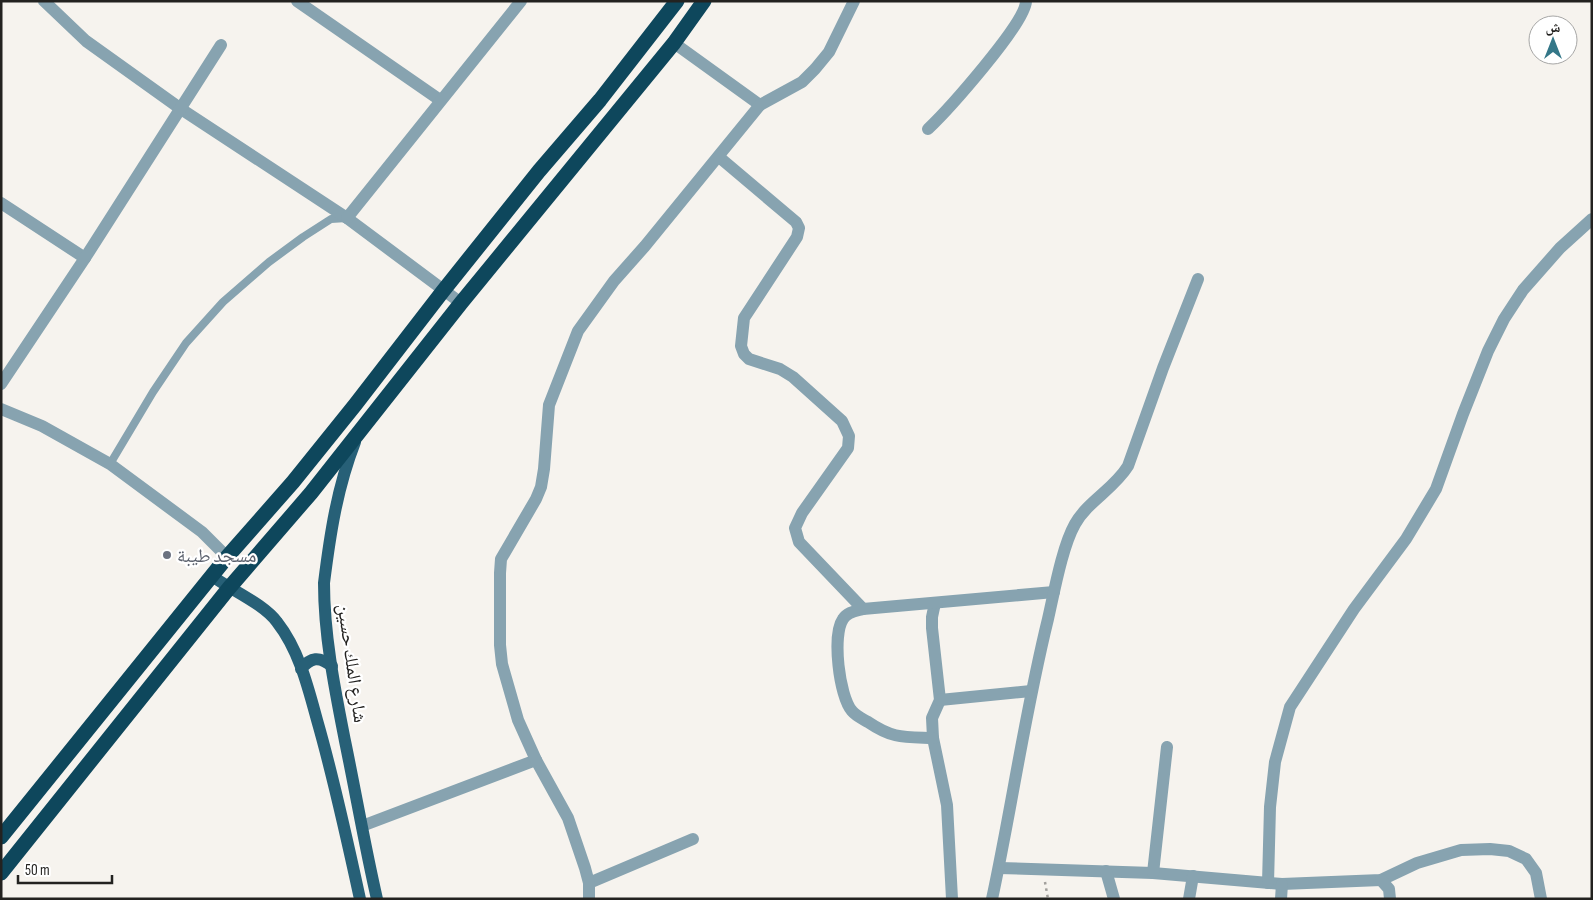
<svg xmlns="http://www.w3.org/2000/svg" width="1593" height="900" viewBox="0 0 1593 900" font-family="'Sofia Sans Condensed','Noto Naskh Arabic',sans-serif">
<rect width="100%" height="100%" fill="#f6f3ee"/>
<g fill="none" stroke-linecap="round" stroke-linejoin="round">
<path stroke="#a2a09c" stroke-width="2.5" stroke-dasharray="2.5 4" stroke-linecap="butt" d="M1045,882L1048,899"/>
<path stroke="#87a3b0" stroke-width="8" d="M110,464L153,392L186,343L223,302L269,262L303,237L331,219L347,218"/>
<g stroke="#87a3b0" stroke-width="12">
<path d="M44,1L86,41L181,109L347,218L461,303"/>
<path d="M297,1L440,100"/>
<path d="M674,43L760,105"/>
<path d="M928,129C947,111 1026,23 1026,1"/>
<path d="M719,157L796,222L799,228L797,237L744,318L741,346L744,354L749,359L780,369L793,377L842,421L849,436L848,448L802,513L795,528L799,542L863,609"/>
<path d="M1,203L85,258"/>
<path d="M347,218L521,1"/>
<path d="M1,384L85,258L221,45"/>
<path d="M1,409L42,426L110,464L202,532L227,557"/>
<path d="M935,603L932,617V628L940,700L932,718L933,738L947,805L952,899"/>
<path d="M940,700L1031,691"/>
<path d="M933,738C904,737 893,739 868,722C863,719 856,716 852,711C839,696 832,635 843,619C847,612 856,611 863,609L1054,592"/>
<path d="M362,826L536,760"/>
<path d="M999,868L1153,873L1282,884L1381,880L1417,863L1461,850L1490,849L1509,851L1526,859L1536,873L1541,899"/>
<path d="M1106,871L1114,899"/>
<path d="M1153,873L1167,747"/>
<path d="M1381,880L1389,889L1390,899"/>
<path d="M589,883L693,839"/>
<path d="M1268,883L1270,807L1275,762L1290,707L1354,609L1406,539L1436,489L1463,414L1488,351L1504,319L1523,290L1560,248L1592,219"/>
<path d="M589,899V883L585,868L568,818L536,760L518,720L502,664L500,645V573L501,559L536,499L541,487L544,469L549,405L578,331L614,281L645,246L760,105L802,82L815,69L829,52L854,1"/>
<path d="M992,899C1012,806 1025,712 1048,619C1054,593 1062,547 1075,524C1088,501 1114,489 1128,466L1163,368L1198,279"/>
<path d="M1189,899L1193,876"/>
<path d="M1281,899L1282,884"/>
</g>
<g stroke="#276077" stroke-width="12">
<path d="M355,442C337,488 330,535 324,583C324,636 335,690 345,741C356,794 365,847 377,899"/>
<path d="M212,576C231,590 264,604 277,622C299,650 308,687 317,720C334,779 347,839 360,899"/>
<path d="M301,669C311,657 319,656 332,666"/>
</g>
<g stroke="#0e475c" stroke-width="15">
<path d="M1,837L227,557L293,482L355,405L443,291L539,171L600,100L677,1"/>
<path d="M1,873L229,588L311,493L461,303L674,43L704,1"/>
</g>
</g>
<circle fill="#6b7280" stroke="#fff" stroke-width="2" cx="167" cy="555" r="5"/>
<g text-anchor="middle" stroke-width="4.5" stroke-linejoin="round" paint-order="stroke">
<g font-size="19" fill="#5b616d" stroke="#fff" text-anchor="start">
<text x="177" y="562">مسجد طيبة</text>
</g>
<g font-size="19" fill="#232220" stroke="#fff">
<text transform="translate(353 663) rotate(82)" y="7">شارع الملك حسين</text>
</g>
</g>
<rect width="1593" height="900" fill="none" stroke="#232220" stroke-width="5"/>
<g transform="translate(1553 40)"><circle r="24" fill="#ffffff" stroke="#a7a7a6"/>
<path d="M0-4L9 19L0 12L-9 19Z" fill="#347788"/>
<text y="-8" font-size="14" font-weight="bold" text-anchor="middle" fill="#232220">ش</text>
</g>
<path d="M18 875v8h94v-8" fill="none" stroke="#232220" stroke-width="2.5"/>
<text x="25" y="875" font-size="15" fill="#232220" stroke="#ffffff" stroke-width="4" paint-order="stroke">50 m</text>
</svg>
